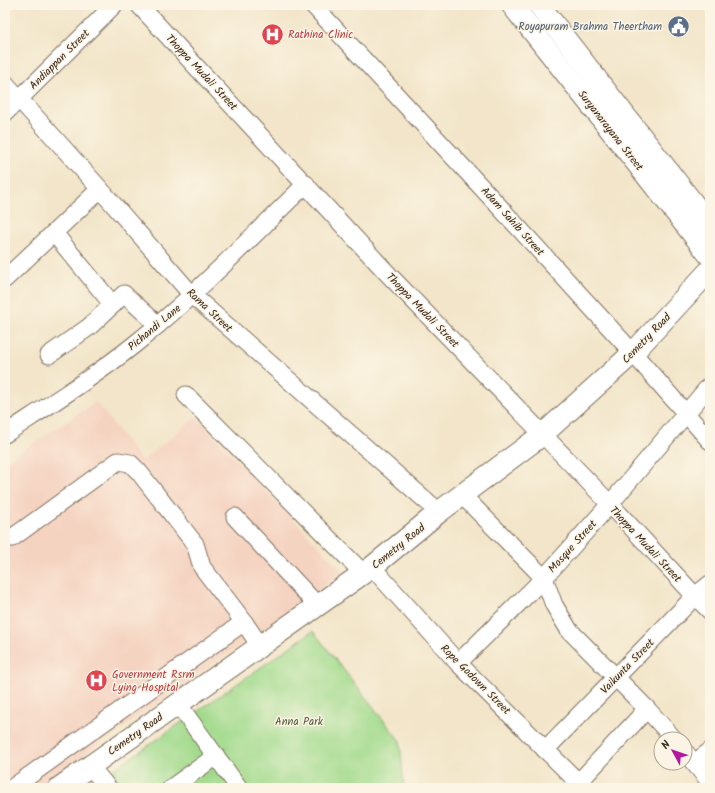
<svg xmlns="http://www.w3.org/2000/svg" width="715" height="793" viewBox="0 0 715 793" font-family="Kalam,sans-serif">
<rect width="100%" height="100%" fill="#fcf5e5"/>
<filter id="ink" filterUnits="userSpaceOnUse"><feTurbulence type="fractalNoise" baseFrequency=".025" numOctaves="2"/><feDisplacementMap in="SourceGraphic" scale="8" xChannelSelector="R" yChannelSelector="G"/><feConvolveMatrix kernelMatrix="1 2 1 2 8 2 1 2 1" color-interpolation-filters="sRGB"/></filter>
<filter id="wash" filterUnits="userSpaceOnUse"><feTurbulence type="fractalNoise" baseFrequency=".012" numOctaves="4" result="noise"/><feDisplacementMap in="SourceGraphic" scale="16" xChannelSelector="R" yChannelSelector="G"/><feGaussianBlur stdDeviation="0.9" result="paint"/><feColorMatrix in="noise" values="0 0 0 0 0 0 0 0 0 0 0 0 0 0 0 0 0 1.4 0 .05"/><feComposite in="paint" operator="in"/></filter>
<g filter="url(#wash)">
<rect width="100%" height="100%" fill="#f2e5c9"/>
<path fill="#f5d3c1" d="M96,402L142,461L196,417L343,572L37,788H5V462Z"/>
<path fill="#a1da8c" stroke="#6e8255" d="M313,631L400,741L404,788H87Z"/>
</g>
<g filter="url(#ink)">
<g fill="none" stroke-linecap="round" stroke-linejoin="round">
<defs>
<g id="minor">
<path d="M139,5L388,274L610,504L695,596L710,611"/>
<path d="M313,5L495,202L633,353L710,441"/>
<path d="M5,83L100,189L192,295L439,512"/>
<path d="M5,113L114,5"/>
<path d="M54,233L113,305"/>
<path d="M5,279L100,189"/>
<path d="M49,355L89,327L124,294L158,325"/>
<path d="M186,395L363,573"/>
<path d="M5,434C49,405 94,377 135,344C196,295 250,238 306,184"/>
<path d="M463,496L544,578L554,605L569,630L647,709L674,739"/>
<path d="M235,517L317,605"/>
<path d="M12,538L118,461L130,463L139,472L195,544L202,567L244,622"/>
<path d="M372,567L458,663L584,788"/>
<path d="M458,663L544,578L610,504L710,385"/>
<path d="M178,704L239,788"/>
<path d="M545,750L695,596L710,584"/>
<path d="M685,752L710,782"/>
<path d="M695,763L710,751"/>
<path d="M90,766L108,788"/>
<path d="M578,783L647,709"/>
<path d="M12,788L244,622L260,646"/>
<path d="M171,788L216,756"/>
</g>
<g id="major">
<path d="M512,5L710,256"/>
<path d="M539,5L710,225"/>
<path d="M59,788L372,567L439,512L542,435L633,353L710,270"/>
</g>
</defs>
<use href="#minor" stroke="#7b6b5a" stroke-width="19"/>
<use href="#major" stroke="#7b6b5a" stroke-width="23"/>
<use href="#minor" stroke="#fff" stroke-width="17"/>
<use href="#major" stroke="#fff" stroke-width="21"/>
</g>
</g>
<defs>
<symbol id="civic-disc" viewBox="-11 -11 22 22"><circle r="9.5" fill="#5c6f8a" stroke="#fcf5e5"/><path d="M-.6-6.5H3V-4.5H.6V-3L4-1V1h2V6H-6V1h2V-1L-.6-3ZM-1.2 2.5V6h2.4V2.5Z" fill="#fff"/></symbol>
<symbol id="hospital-disc" viewBox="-11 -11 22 22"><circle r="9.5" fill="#e0444e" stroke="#fcf5e5"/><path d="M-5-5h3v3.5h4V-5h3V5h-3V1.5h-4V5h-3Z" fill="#fff"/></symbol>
</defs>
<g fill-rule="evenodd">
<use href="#civic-disc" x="666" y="14" width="25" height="25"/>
<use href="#hospital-disc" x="260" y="22" width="25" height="25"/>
<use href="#hospital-disc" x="84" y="668" width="25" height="25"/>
</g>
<g text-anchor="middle" stroke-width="3" stroke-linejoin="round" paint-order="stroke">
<g font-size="11" fill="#4e5e75" stroke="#fcf5e5" text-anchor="end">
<text x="662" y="30">Royapuram Brahma Theertham</text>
</g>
<g font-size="11" fill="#be3a42" stroke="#fcf5e5" text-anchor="start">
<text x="288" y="38">Rathina Clinic</text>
<text x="112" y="678">Government Rsrm<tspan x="112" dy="13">Lying Hospital</tspan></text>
</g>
<g font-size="11" fill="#3b2a1e" stroke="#fcf5e5">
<text transform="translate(59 59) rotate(-45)" y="4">Andiappan Street</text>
<text transform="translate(202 72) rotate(47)" y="4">Thoppa Mudali Street</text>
<text transform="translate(611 130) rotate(52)" y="4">Suryanarayana Street</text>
<text transform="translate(513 221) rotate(48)" y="4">Adam Sahib Street</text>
<text transform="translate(210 310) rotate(43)" y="4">Rama Street</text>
<text transform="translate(423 310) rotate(46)" y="4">Thoppa Mudali Street</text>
<text transform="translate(154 327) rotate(-40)" y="4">Pichandi Lane</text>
<text transform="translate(646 338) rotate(-46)" y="4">Cemetry Road</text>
<text transform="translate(646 544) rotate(47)" y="4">Thoppa Mudali Street</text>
<text transform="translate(398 546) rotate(-39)" y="4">Cemetry Road</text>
<text transform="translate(572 546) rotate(-48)" y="4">Mosque Street</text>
<text transform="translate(627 666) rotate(-46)" y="4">Vaikunta Street</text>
<text transform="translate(476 679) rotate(45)" y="4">Rope Godown Street</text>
<text transform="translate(135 734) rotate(-35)" y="4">Cemetry Road</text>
</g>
<g font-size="11" fill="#54563a" stroke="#fcf5e5">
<text x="299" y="725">Anna Park</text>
</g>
</g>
<rect width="715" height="793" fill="none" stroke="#fcf5e5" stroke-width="20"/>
<g transform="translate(673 751) rotate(310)"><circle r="19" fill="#fcf5e5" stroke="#afa495"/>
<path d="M0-3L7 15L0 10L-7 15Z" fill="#b5179e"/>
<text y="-6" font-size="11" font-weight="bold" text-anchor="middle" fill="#3b2a1e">N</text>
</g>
</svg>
